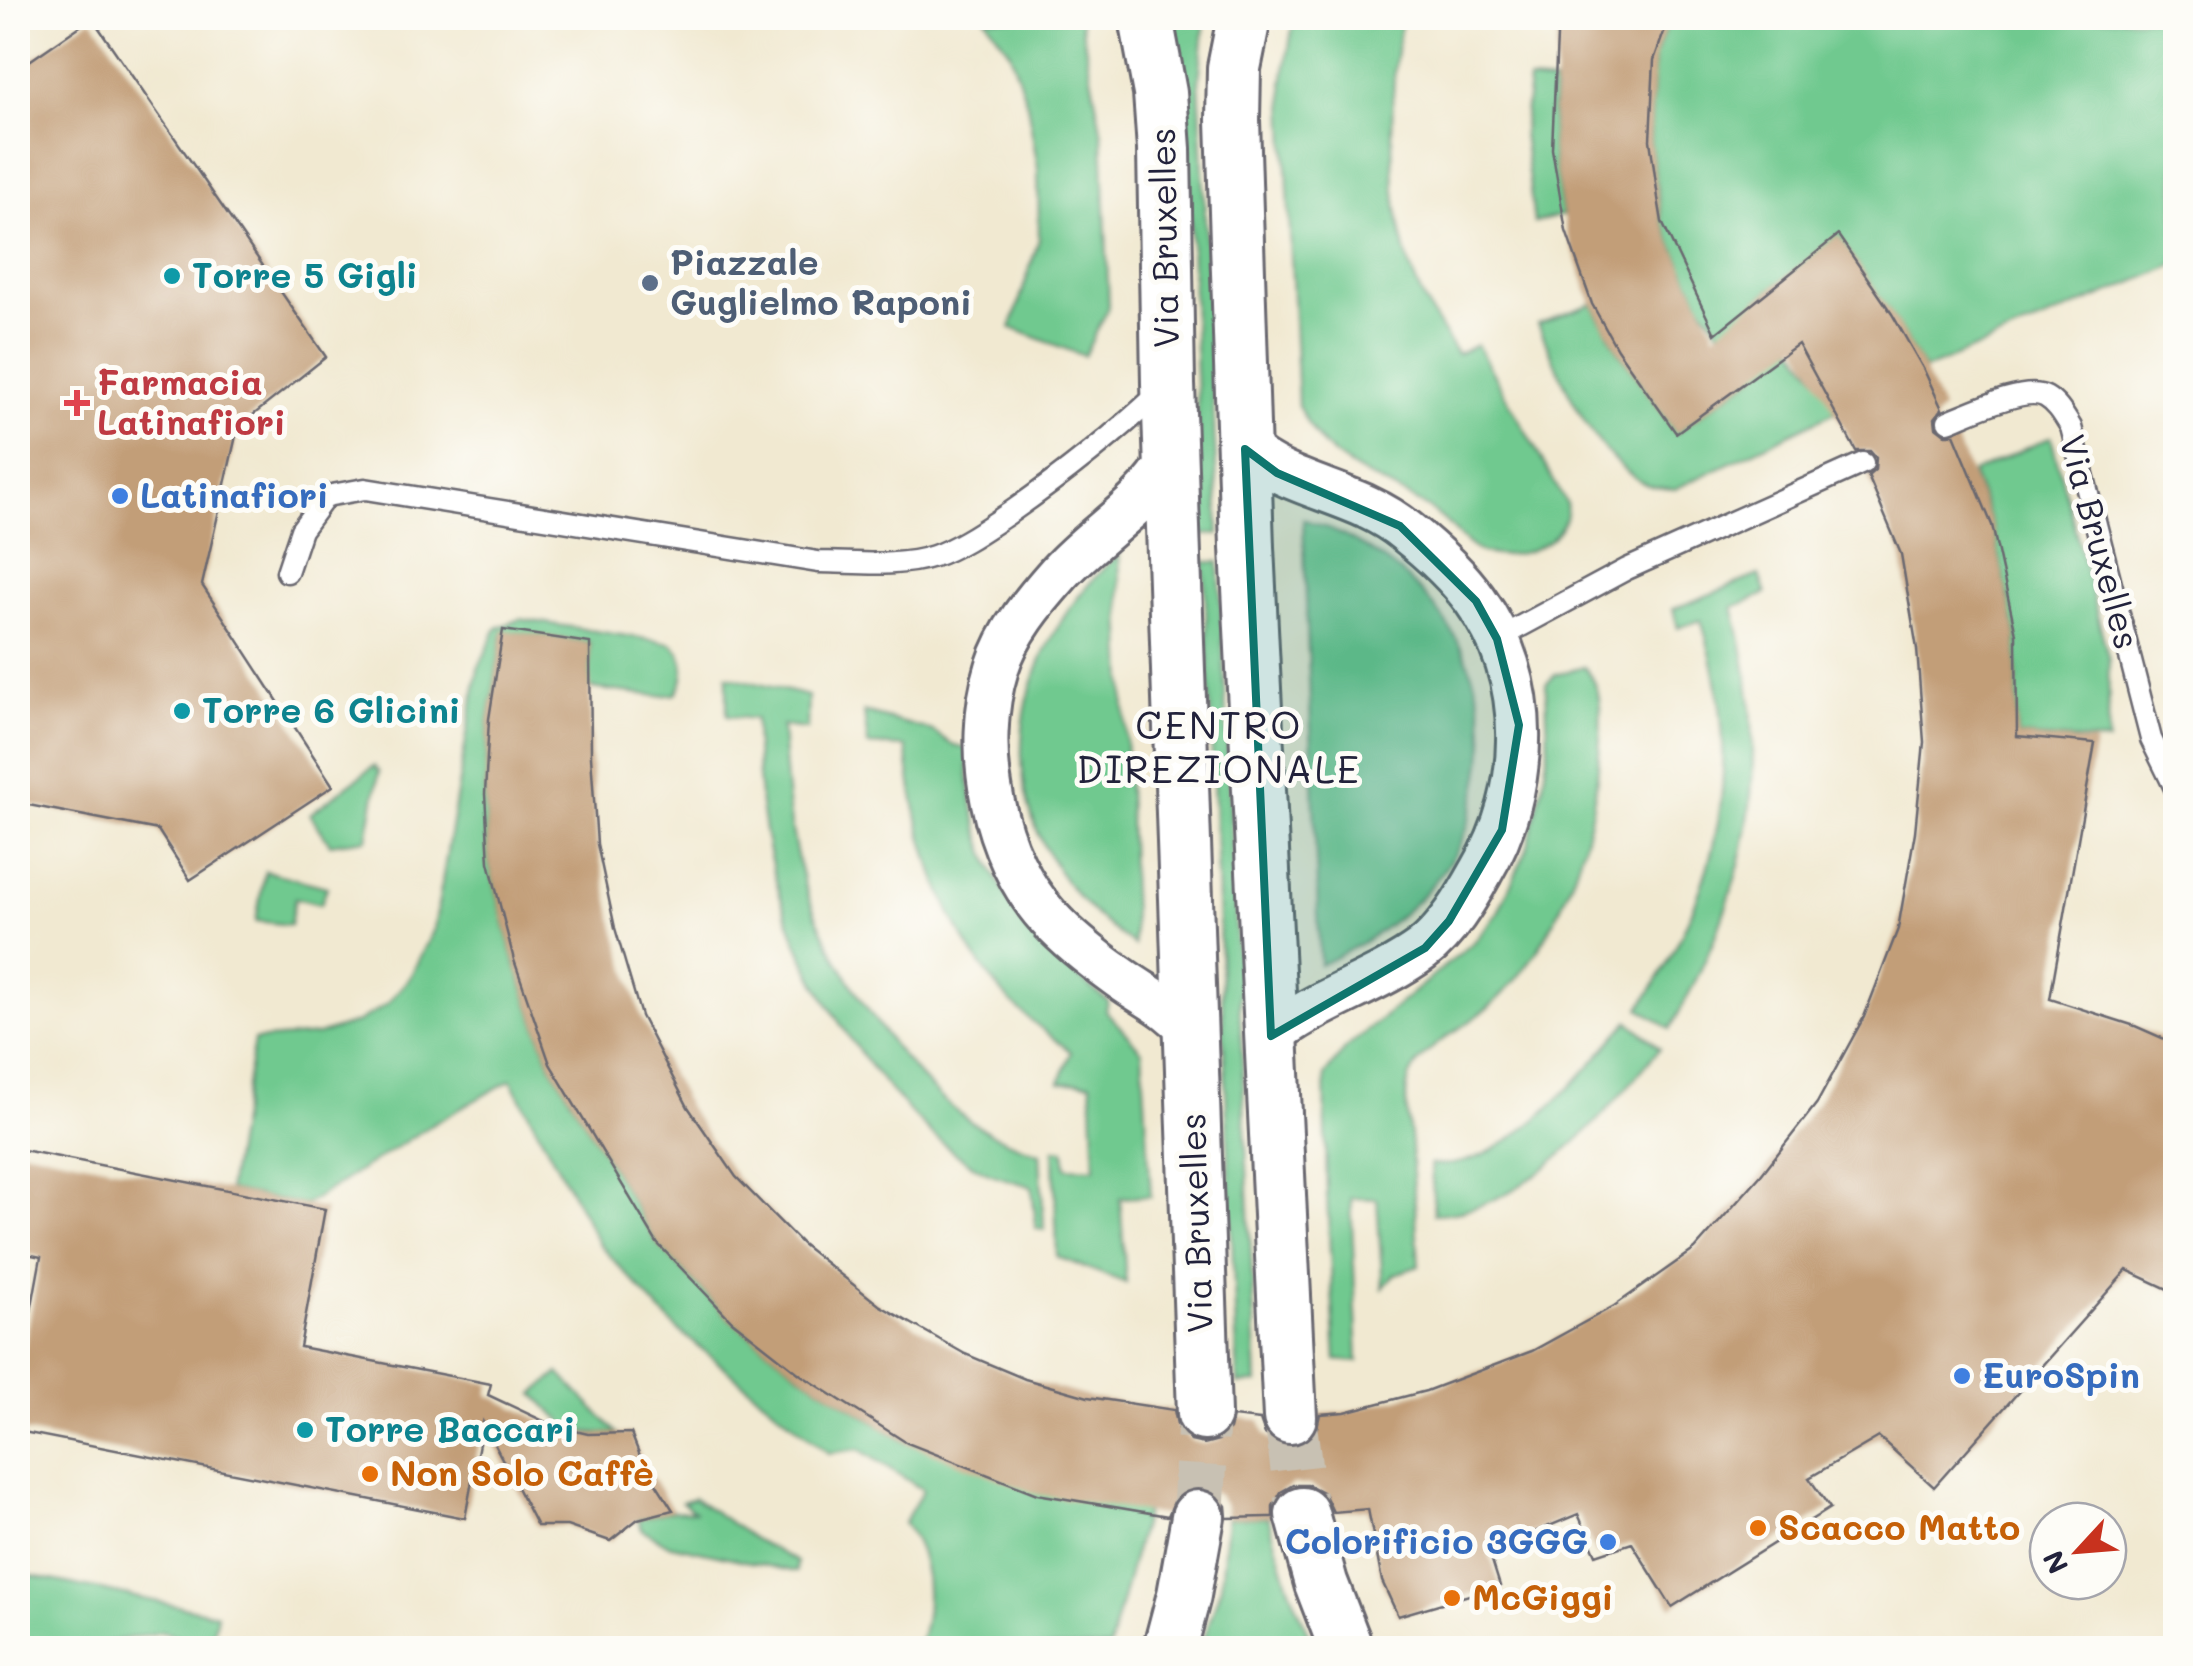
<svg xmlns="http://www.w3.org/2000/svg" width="2193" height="1666" viewBox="0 0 2193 1666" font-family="Mali,sans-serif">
<rect width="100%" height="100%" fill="#fdfcf7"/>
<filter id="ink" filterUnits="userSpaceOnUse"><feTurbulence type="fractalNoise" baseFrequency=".01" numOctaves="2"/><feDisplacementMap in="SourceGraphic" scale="20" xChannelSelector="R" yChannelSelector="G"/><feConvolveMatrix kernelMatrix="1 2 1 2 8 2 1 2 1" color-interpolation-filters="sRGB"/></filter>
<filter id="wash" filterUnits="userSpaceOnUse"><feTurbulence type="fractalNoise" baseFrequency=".0048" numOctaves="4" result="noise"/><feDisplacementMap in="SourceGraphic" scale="40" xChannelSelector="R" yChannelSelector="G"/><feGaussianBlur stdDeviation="2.25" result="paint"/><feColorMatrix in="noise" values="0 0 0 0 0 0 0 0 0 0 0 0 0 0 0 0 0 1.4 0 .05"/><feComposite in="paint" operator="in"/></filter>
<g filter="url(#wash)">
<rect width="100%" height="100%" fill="#f1e9d1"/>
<g fill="#70c98f" stroke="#497665" stroke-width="2.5">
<path d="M985,18H1080L1102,134L1109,307L1084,356L1011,328L1039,239L1038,168L1027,104L1010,52Z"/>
<path d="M1173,18H1205L1199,81L1219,534L1202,535L1185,82Z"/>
<path d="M1294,18H1402C1388,91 1386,210 1415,280C1425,306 1442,330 1457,354L1477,345L1566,503C1568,518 1563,526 1553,537C1537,552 1510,558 1488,554C1470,551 1460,534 1446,522C1413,493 1369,482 1335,455C1318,442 1308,425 1298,406L1283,82Z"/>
<path d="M1669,18H2175V265L1924,370L1891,314L1838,236L1759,299L1819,380L1837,411L1675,489C1665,488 1653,488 1645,484C1589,453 1562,378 1538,324L1592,304L1617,349L1676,433L1753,377L1701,305L1662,222L1650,140L1654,60Z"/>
<path d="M1529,81L1554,83L1552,149L1563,215L1534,223L1523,133Z"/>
<path d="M2051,437L2109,660L2108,742L2017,736L2016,634L1992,525L1972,473Z"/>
<path d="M1303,519C1416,556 1506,659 1478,785C1473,806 1469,830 1457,850C1424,904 1377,939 1320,965Z"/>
<path d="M1119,554L1134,945C985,845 989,669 1119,554Z"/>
<path d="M1204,562H1219L1257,1383L1238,1384Z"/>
<path d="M1759,575L1766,594L1733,607C1775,766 1750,889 1670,1029L1640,1008C1722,884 1746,764 1701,620L1678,628L1673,609Z"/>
<path d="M520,619L671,643C688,657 687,677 676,694L658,696L589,688L590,643L503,631L489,719L485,794L489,862L514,960L550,1064L657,1243L732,1321L801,1375L907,1443L1146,1510L1109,1648H917C933,1610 931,1556 904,1523L923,1490L859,1449L829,1453L676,1328L599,1244L511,1080L433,1124L305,1205L228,1190L254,1040L318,1035L358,1022L387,1004L410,977L434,929L478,669L497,628Z"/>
<path d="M1584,667C1605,687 1601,727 1599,754C1594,841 1557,948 1489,1007C1465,1028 1422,1046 1410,1076C1402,1096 1409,1124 1411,1144C1414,1185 1416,1226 1419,1266L1395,1274L1383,1288L1377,1199L1351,1198L1358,1362L1336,1360L1327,1197L1325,1075L1345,1049L1476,940L1498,912L1527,849L1543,784L1548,751L1546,684L1555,675Z"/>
<path d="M727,676L808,696L807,729L782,726C785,780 789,834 805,886C829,962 900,1069 964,1117C987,1134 1012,1144 1040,1153L1044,1230L1036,1228L1032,1187C1016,1181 997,1178 982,1170C943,1150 913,1116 885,1084C792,974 757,861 755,719L727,716Z"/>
<path d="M864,712L933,731L951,744L967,749C971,866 1017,932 1108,1001L1106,1011L1142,1051L1151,1196L1120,1198L1126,1283L1057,1257L1054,1149L1064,1150L1066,1167L1095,1168L1091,1083L1060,1082L1071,1052C1049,1034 1024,1017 1005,996C943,924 916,840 906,747L868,745Z"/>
<path d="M374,766L379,772L367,839L330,844L310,814Z"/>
<path d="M265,871L327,887L321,904L295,898L290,925L256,921Z"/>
<path d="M1629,1021L1660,1048C1607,1113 1524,1213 1434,1214L1431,1164C1503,1175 1585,1071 1629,1021Z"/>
<path d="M559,1373L617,1433C568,1435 568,1427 534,1394Z"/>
<path d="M694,1498L754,1539L797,1562L796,1572L667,1544L642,1529L638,1519L666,1512L694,1511L682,1502Z"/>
<path d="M1268,1517L1289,1586L1314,1648H1201L1221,1586L1227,1518Z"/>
<path d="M18,1573L217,1614L211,1644L162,1632L78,1648H18Z"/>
</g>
<g id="blocks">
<g fill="#c29e78">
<path d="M92,18L326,357L238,427L202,585L333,786L190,880L158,830L18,803V69Z"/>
<path d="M1563,18H1669L1654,60L1650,140L1658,198L1662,222L1715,334L1838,235L1892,314L1924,370L1942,409L1935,418L1936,427L1945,434H1954L1992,525L2016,634L2017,736L2095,743L2050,999L2135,1026L2176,1044V1293L2127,1270L1934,1487L1879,1437L1809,1478L1830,1508L1672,1607L1632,1543L1596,1555L1578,1514L1489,1551L1500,1586L1398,1616L1382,1581L1368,1509L1333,1512L1324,1493L1309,1485H1293L1281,1492L1273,1506V1517H1268L1227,1518L1226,1506L1218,1495L1202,1487L1187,1489L1176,1497L1168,1516L1037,1494L907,1443L801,1375L732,1321L657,1243L550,1064L514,960L489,862L485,794L489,719L503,630L590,643L591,756L597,844L615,928L641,1016L688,1107L736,1177L802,1244L879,1305L965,1354L1025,1379L1088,1397L1174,1410L1178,1429L1191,1441L1204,1444L1219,1440L1230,1429L1233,1417L1260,1420L1265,1434L1276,1443L1292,1447L1307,1442L1316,1432L1320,1414L1345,1412L1426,1391L1532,1351L1614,1306L1695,1249L1761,1175L1817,1103L1864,1017L1898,929L1915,832L1924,742L1917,649L1901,554L1868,476L1875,470L1876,458L1870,451H1856L1798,344L1676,433L1617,349L1592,304L1566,231L1552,149L1557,36Z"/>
<path d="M18,1149L325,1209L300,1347L491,1384L488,1395L554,1426L588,1434L631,1433L642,1461L673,1510L638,1519L610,1541L567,1526H537L483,1422L465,1518L18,1431V1382L41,1257L18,1252Z"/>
</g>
</g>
</g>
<g filter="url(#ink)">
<use href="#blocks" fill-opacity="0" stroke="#6a6870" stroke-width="2.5"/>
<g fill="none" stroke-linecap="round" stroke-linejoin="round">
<g stroke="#c8c1b3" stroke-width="52" stroke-dasharray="52 26" stroke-linecap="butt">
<path d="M1290,1417L1302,1514"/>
<path d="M1198,1517L1204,1414"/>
</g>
<defs>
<g id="service">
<path d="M1948,421C1969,413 2026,385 2046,397C2058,404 2064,416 2071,427L2151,739L2176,790"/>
<path d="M287,572L301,530L326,496L365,489L818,562C855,562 898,568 934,556C960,547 985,529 1008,514C1061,477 1112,437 1159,393"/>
<path d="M1497,639L1627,569L1863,463"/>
</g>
<g id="minor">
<path d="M1245,449C1290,489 1358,491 1406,531C1431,551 1456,573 1475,600C1533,679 1530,790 1481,872C1466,899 1447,931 1422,950C1375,984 1316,1000 1271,1036"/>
<path d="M1170,461C1146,505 1093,535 1059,573C1035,600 1008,632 997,668C972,748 992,855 1049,918C1069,940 1095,960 1119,977C1145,996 1170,1006 1191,1031"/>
</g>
<g id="tertiary">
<path d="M1146,18L1160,93L1164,149L1168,384L1204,1414"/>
<path d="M1244,18L1234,68L1233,120L1247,547L1290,1417"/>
<path d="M1302,1514L1321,1583L1346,1648"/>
<path d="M1170,1648L1184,1595L1198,1517"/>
</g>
</defs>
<use href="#service" stroke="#6a6870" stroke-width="25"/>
<use href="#minor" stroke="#6a6870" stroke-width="48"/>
<use href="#tertiary" stroke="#6a6870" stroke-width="58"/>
<use href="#service" stroke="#fff" stroke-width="20"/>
<use href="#minor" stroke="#fff" stroke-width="42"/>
<use href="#tertiary" stroke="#fff" stroke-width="52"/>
</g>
</g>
<path fill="#0f766e" fill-opacity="0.2" stroke="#0f766e" stroke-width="8" stroke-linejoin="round" d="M1245,449L1277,473L1400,526L1476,601L1497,639L1519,725L1502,830L1449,921L1425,948L1271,1036Z"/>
<g fill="#0f9aa8" stroke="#fdfcf7" stroke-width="4">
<circle cx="172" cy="276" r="10"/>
<circle cx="182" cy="711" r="10"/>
<circle cx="305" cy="1430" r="10"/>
</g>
<circle fill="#5c6f8a" stroke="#fdfcf7" stroke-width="4" cx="650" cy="283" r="10"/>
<path fill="#e0444e" stroke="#fdfcf7" stroke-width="4" d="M72 388h10v10h10v10h-10v10h-10v-10h-10v-10h10z"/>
<g fill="#3f7fe0" stroke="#fdfcf7" stroke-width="4">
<circle cx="120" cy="496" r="10"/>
<circle cx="1962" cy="1376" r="10"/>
<circle cx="1608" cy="1542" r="10"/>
</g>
<g fill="#e8710a" stroke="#fdfcf7" stroke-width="4">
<circle cx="370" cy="1474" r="10"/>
<circle cx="1758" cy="1528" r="10"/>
<circle cx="1452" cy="1598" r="10"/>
</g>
<g text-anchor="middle" stroke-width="10" stroke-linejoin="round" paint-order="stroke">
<g font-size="35" fill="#22223b" stroke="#fdfcf7">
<text transform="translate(1165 238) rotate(-91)" y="12">Via Bruxelles</text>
<text transform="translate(2099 542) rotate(75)" y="12">Via Bruxelles</text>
<text transform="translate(1197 1223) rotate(-92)" y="12">Via Bruxelles</text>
</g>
<g font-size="35" font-weight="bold" fill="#4e5e75" stroke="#fdfcf7" text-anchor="start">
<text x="670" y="275">Piazzale<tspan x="670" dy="40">Guglielmo Raponi</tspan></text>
</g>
<g font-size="35" font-weight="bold" fill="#0d838f" stroke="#fdfcf7" text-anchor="start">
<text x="192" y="288">Torre 5 Gigli</text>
<text x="202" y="723">Torre 6 Glicini</text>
<text x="325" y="1442">Torre Baccari</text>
</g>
<g font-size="35" font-weight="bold" fill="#be3a42" stroke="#fdfcf7" text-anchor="start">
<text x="97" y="395">Farmacia<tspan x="97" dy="40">Latinafiori</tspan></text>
</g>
<g font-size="35" font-weight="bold" fill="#366cbe" stroke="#fdfcf7" text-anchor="start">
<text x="140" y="508">Latinafiori</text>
<text x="1982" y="1388">EuroSpin</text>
<text x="1588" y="1554" text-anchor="end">Colorificio 3GGG</text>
</g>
<g font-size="35" font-weight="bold" fill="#c56008" stroke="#fdfcf7" text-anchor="start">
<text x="390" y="1486">Non Solo Caffè</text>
<text x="1778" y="1540">Scacco Matto</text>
<text x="1472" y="1610">McGiggi</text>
</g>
<g font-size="38" letter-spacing="2.5" fill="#22223b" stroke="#fdfcf7">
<text x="1219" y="739">CENTRO<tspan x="1219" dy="44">DIREZIONALE</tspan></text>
</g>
</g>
<rect width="2193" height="1666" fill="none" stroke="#fdfcf7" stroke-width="60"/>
<g transform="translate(2078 1551) rotate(244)"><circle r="48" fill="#fdfcf7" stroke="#a5a5ac" stroke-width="2.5"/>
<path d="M0-8L18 38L0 25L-18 38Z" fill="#c8321e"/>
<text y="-15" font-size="28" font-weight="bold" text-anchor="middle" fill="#22223b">N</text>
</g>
</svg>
